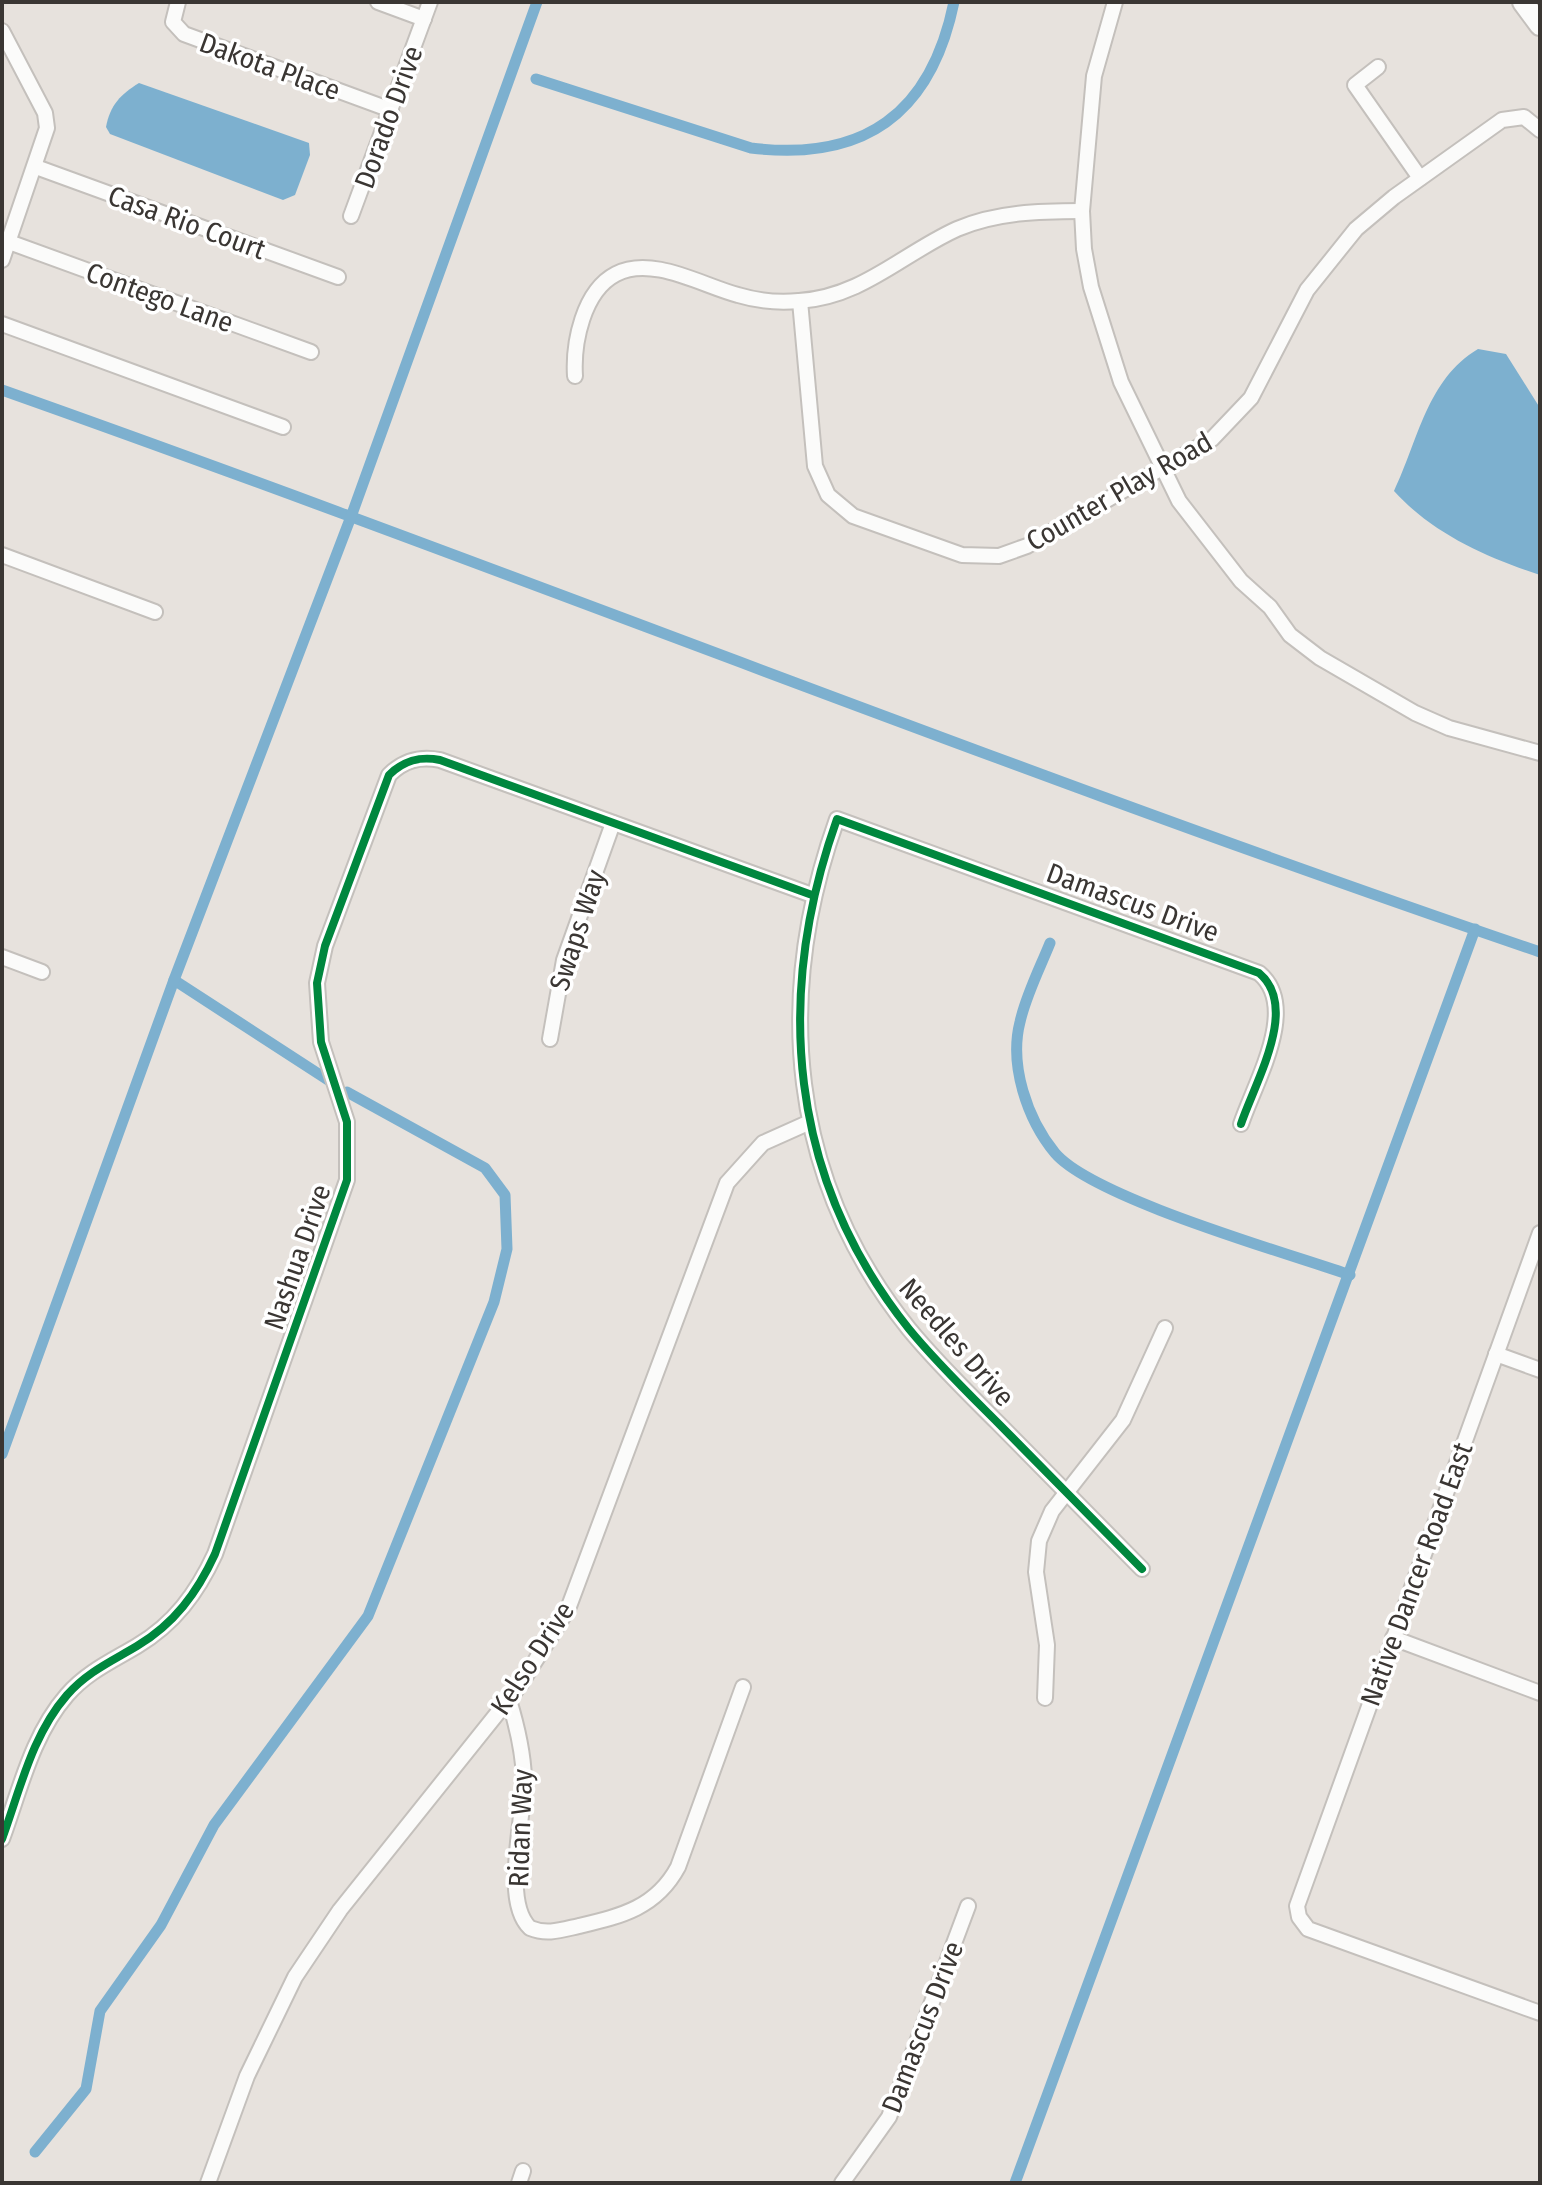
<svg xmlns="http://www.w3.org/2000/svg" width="1542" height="2185" viewBox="0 0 1542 2185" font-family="'Fira Sans Condensed',sans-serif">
<rect width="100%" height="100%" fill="#e7e2dd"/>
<g fill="#7db0cf">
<path d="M139,83L309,143L310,155L295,195L283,200L110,134L106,127C110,105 121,94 139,83Z"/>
<path d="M1478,349L1506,354L1540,408V575C1486,557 1433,534 1394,491C1418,441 1427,379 1478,349Z"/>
</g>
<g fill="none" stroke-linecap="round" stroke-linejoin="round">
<g stroke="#7db0cf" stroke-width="11">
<path d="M536,79L751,148C864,162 931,114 954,2"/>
<path d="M2,390C516,572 1023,776 1540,952"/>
<path d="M1050,943C1040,968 1026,995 1020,1022C1009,1065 1027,1119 1055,1153C1093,1198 1287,1253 1350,1275"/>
<path d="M174,980L328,1080"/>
<path d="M2,1454L174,980L352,514L537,2"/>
<path d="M35,2152L86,2089L100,2011L161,1925L214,1825L368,1616L494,1302L507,1249L505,1195L485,1168L347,1092"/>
<path d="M1015,2183L1475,929"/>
</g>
<defs>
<g id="minor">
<path d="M178,2L173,22L184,34L391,110"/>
<path d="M378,2L424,19"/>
<path d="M1115,2L1094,76L1082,211L1084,249L1091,287L1121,382L1179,501L1241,581L1270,607L1290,635L1320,658L1415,713L1449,728L1540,753"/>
<path d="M2,31L45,113L47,128L2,260"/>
<path d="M1378,67L1355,85L1420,178"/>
<path d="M36,167L338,277"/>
<path d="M351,216L430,2"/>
<path d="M9,242L311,352"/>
<path d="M800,301L815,466L828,495L853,516L962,555L999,556L1027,546L1212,439L1251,398L1307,290L1356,229L1394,197L1502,120L1524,117L1540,130"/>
<path d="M2,324L283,427"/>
<path d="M575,376C573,343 583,291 616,274C652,255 703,286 738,295C758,301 779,303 799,301C862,297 902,254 957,229C996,212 1041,211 1082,211"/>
<path d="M2,555L155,612"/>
<path d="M2,957L42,972"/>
<path d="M550,1039L564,960L613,823"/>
<path d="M1540,1233L1297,1906L1299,1917L1308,1929L1540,2013"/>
<path d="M1496,1354L1540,1370"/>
<path d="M1142,1569C1094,1520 1045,1471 997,1422C967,1392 936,1362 909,1329C788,1178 774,996 837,819L1259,973C1300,1007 1255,1082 1241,1124"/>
<path d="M1393,1638L1540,1693"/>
<path d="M1045,1698L1047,1645L1036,1572L1039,1541L1052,1511L1123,1420L1165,1328"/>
<path d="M509,1700C517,1726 523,1751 524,1778C525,1816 501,1901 530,1928C547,1935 561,1930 579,1926C621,1916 656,1908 678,1867L743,1687"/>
<path d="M2,1839C20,1790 32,1735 67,1695C87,1672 112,1661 137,1646C174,1624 197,1593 215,1554L347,1180V1122L321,1042L317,983L325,946L389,775C404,760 420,756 440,760L812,895"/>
<path d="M208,2183L247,2076L295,1977L340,1910L520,1685L568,1609L727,1183L763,1143L810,1122"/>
<path d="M519,2183L523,2171"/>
<path d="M842,2183L889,2117L968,1906"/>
</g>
<path id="highway" d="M1523,2L1540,25"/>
</defs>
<use href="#minor" stroke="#c4c0bc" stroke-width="18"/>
<use href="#highway" stroke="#c4c0bc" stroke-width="24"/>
<use href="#minor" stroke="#fbfbfa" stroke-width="14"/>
<use href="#highway" stroke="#fbfbfa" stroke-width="20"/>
<defs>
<g id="cycleway">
<path d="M1142,1569C1094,1520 1045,1471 997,1422C967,1392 936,1362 909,1329C788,1178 774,996 837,819L1259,973C1300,1007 1255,1082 1241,1124"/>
<path d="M2,1839C20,1790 32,1735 67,1695C87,1672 112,1661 137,1646C174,1624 197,1593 215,1554L347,1180V1122L321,1042L317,983L325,946L389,775C404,760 420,756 440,760L812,895"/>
</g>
</defs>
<use href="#cycleway" stroke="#fff" stroke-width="13"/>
<use href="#cycleway" stroke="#00873e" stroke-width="8"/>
</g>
<g text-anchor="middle" stroke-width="7" stroke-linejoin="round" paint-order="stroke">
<g font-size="28" fill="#3a3633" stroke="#fff">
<text transform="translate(270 66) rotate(20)" y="10">Dakota Place</text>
<text transform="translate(388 117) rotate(-70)" y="10">Dorado Drive</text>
<text transform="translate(187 222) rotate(20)" y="10">Casa Rio Court</text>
<text transform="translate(160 297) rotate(20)" y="10">Contego Lane</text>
<text transform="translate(1119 491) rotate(-30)" y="10">Counter Play Road</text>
<text transform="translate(1133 902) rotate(20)" y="10">Damascus Drive</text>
<text transform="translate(577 930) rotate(-72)" y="10">Swaps Way</text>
<text transform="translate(297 1257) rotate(-71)" y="10">Nashua Drive</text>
<text transform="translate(957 1342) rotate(49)" y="10">Needles Drive</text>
<text transform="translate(1416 1574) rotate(-70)" y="10">Native Dancer Road East</text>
<text transform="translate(532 1658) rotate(-57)" y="10">Kelso Drive</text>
<text transform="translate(520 1828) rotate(-88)" y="10">Ridan Way</text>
<text transform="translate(922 2027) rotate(-69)" y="10">Damascus Drive</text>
</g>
</g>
<rect width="1542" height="2185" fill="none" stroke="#3a3633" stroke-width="8"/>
</svg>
